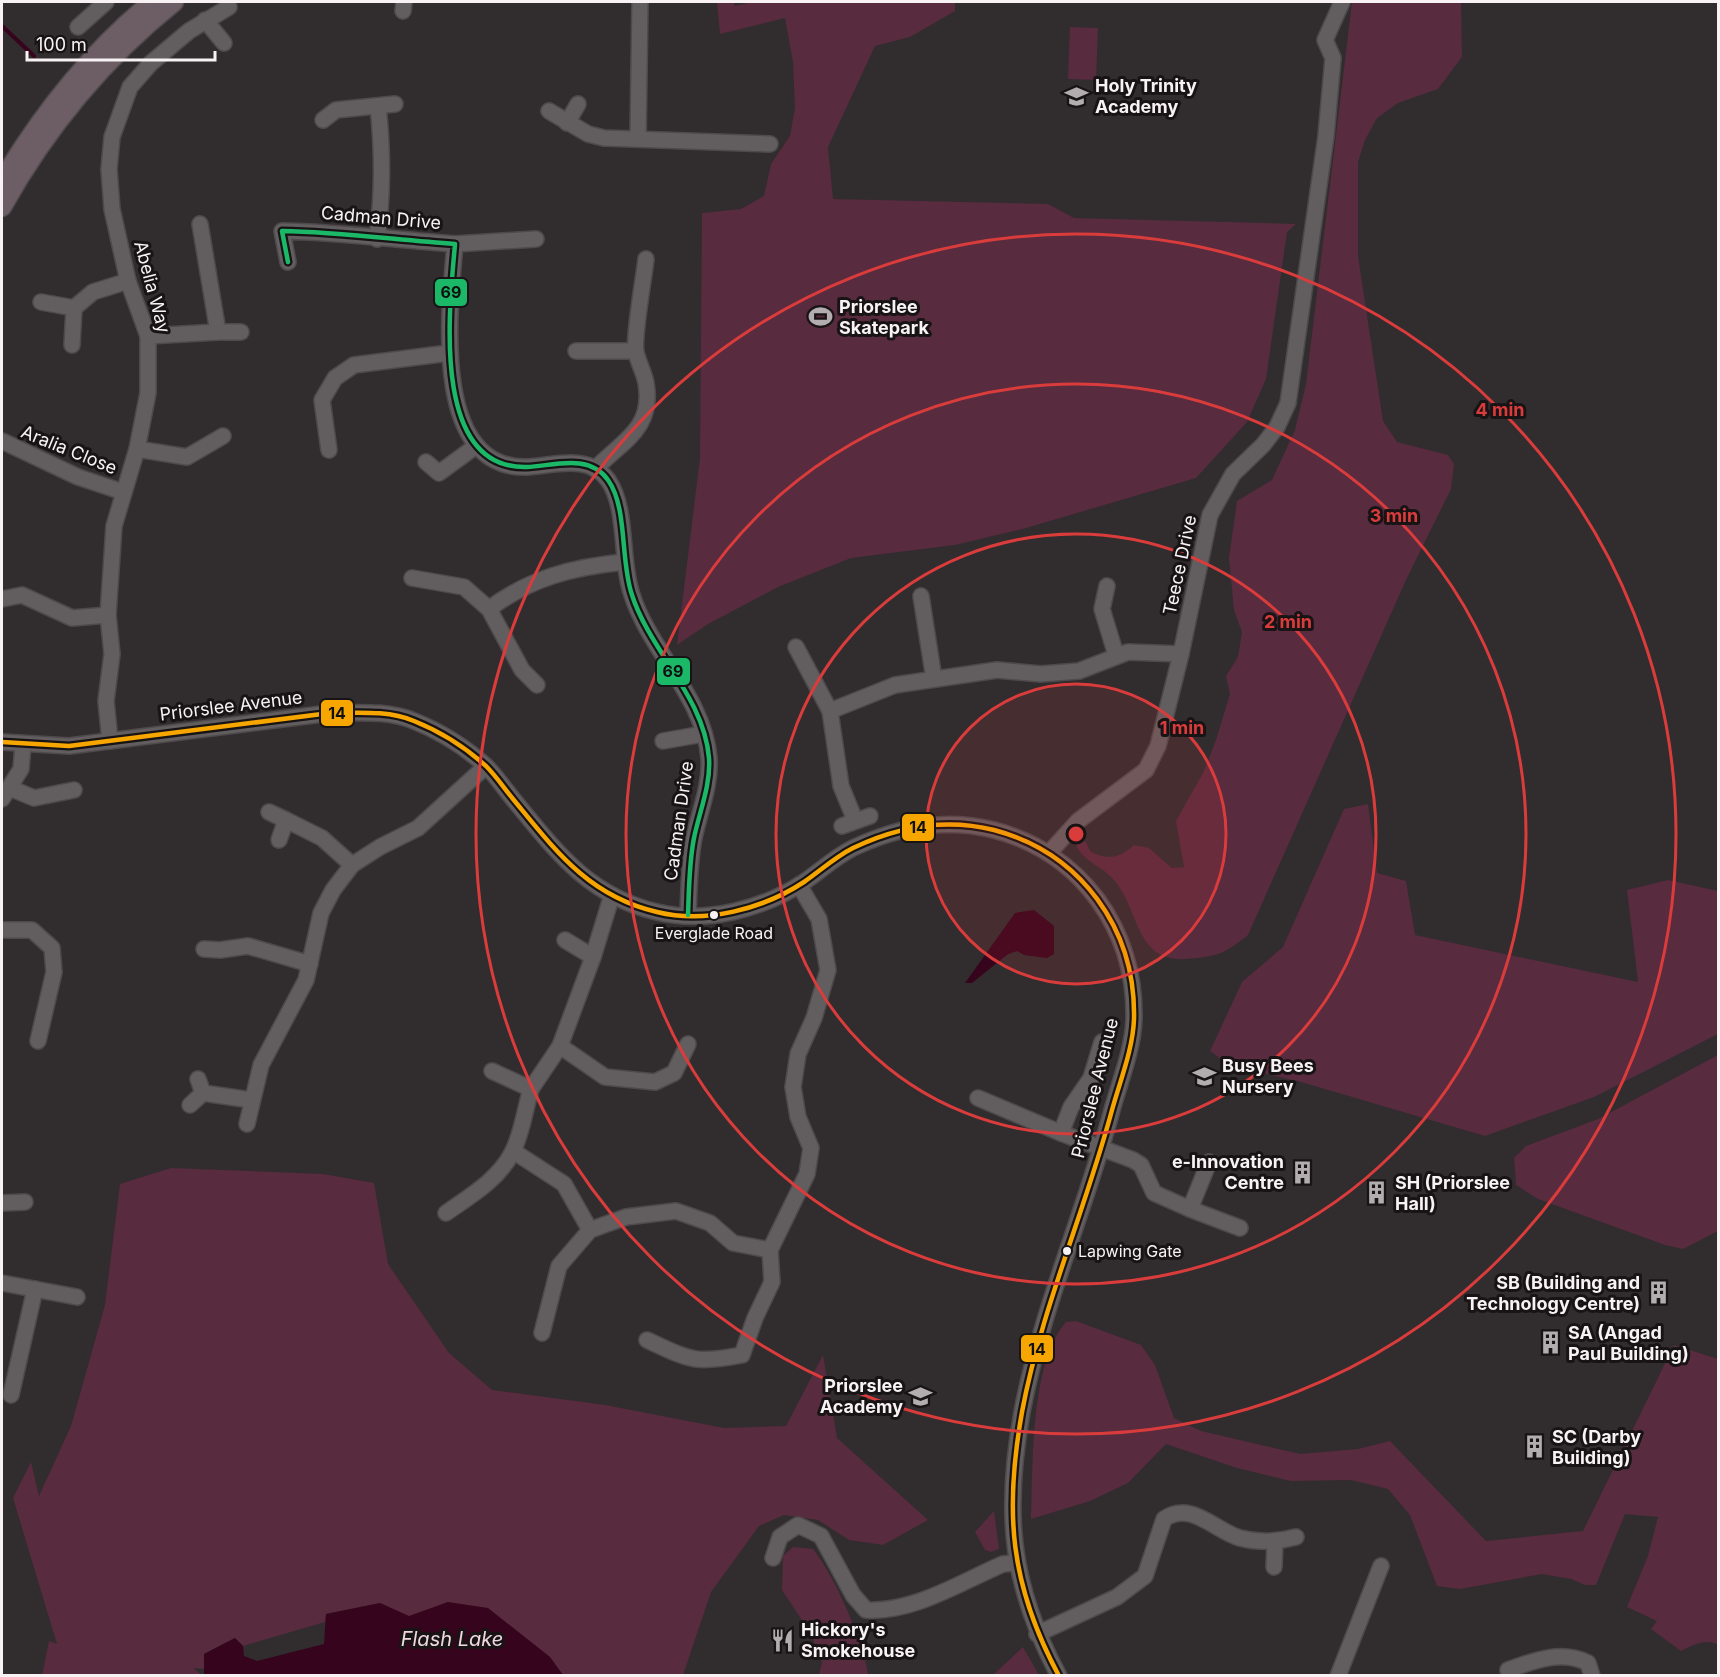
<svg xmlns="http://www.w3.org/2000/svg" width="1720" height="1677" viewBox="0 0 1720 1677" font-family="Inter,sans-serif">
<rect width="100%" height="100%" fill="#312c2e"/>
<g fill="#582b3e">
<path d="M717,2H733L735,6L752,2H955V11L910,37L875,46L828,147L833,199L1048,204L1074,218L1296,224L1287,232L1266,379L1247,422L1196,478L1026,528L955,545L851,558L778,587L708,624L677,645L700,458L702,213L741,209L764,196L771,164L790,136L795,108L793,62L785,18L720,34Z"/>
<path d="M1352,2H1461L1462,57L1438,89L1398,103L1377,118L1365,140L1358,162V256L1383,421L1397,442L1448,455L1454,464L1451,489L1406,580L1248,935C1224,954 1217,957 1186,959C1134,963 1140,907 1112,878C1100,865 1084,862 1076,845L1079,837L1086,842L1090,851C1108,861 1119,858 1134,845L1149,848L1172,868L1184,867L1176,821L1203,773L1216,740L1230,694L1226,676L1238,657L1242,632L1234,610L1229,558L1237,501L1272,480L1295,430L1306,384Z"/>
<path d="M1070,27L1098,28L1096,80L1068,79Z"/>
<path d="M1368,804L1377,873L1406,881L1415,935L1638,982L1627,890L1668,880L1718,891V1034L1594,1097L1485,1136L1301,1082L1229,1065L1210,1051L1242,982L1283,947L1344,809Z"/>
<path d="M1718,1055V1231L1683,1249L1665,1245L1538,1199L1516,1185L1514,1158L1526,1146L1598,1119Z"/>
<path d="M171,1168L323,1174L374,1183L388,1264L449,1353L492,1390L605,1405L724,1428L786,1426L823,1355L837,1438L928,1520L883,1545L849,1540L818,1520L784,1515L759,1526L711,1592L683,1675H563C536,1637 490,1621 448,1602L409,1617L380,1603L326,1614L325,1622L243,1646L235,1638L204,1654V1669L193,1668L202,1675L42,1676L49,1641L57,1644L13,1498L31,1462L39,1496L71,1426L105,1305L120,1184Z"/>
<path d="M1076,1321L1141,1345L1155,1365L1174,1418L1201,1431L1300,1454L1358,1449L1390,1441L1486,1541L1583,1531L1674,1345L1718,1359V1645C1706,1638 1693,1645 1681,1651L1651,1629L1657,1621L1627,1607L1648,1556L1658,1517L1625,1514L1596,1585H1585L1571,1579L1542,1574L1460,1589L1437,1586L1410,1515L1388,1489L1351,1480L1291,1481L1237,1468L1166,1444L1128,1483L1090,1501L1031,1519C1033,1466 1030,1362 1066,1322Z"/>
<path d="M994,1511L999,1549L991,1552L985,1550L975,1532Z"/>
<path d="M793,1547L813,1549C834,1575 864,1642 868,1675H819L822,1662L811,1634L782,1590L783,1556Z"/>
<path d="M1023,1647L1039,1675H993Z"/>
</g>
<g fill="#36041c">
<path d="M1034,910L1054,926V954L1047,958L1024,955L1017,951L1008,954L972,983H965L1015,913Z"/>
<path d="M448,1602L488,1608L550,1657L563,1675H204V1654L235,1638L243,1646L244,1656L257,1661L324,1644L326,1614L380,1603L409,1616Z"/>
</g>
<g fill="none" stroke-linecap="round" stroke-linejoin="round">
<path stroke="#36041c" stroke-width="4" d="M2,26L34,56"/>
<defs>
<g id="minor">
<path d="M403,11L404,2"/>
<path d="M205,20L224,43"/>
<path d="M78,27L106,2"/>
<path d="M549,111L588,134L604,138L770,144"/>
<path d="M323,120L336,110L395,104"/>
<path d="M567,123L578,104"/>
<path d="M638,139L640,2"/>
<path d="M377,239C383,194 383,152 378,106"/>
<path d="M455,244L536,239"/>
<path d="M288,262L282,231C340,232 397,240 455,244C450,304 429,470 527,467C553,466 589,453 608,480C628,508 620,561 632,595C650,651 704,697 709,758C711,785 699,813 694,838C689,863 689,890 688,915"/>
<path d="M41,302L74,308L72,345"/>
<path d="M74,308L93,292L128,281"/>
<path d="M218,332H241"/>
<path d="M148,336L218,332L200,224"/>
<path d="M576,351H635"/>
<path d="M2,441L78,477L123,492"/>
<path d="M137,449L187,457L223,436"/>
<path d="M329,450L322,400L335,378L354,365L449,353"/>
<path d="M426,462L439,473L476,446"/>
<path d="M595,469C622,441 654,429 646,383C644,372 638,362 636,352C633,338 644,277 646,259"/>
<path d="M412,578L464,587L489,609L522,670L537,685"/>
<path d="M1107,586L1102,609L1116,655"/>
<path d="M921,596L934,679"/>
<path d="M2,599L22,595L72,618L108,615"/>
<path d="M489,609C530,578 573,567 624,562"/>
<path d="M796,647L830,711"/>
<path d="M110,741L106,701L112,654L108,615L114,526L137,449L148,393V336L128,281L112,209L109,169L112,137L130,87L151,63L189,31L229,7"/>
<path d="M663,741L703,734"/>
<path d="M2,742L69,746L330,713C357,713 388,710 414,721C439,731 466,748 486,766C496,776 504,788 513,799C555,850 588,896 657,912C706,924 763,909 804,882C820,871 835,857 853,848C897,827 946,818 994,830C1081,853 1136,929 1134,1019C1133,1049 1120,1081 1112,1110C1085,1211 1041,1310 1022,1412C1004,1512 1010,1585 1059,1676"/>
<path d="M10,788L34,798L74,790"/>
<path d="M2,799L21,769L23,745"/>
<path d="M269,812L286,820L279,840"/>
<path d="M855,820L841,786L830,711L895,685L997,670L1041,674L1079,671L1128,652L1181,654"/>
<path d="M842,826L870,816"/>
<path d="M1049,853L1078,821L1146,770L1158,746L1181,654L1210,515L1233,474L1263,445L1277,427L1288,403L1326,136L1333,58L1325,40L1342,2"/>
<path d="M352,865L380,847L418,828L486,766"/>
<path d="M2,930H32L52,948L54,972L38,1041"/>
<path d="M204,949L220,950L248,946L310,964"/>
<path d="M593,957L612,895"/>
<path d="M560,1046L593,957L565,940"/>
<path d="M198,1079L203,1093L251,1100"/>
<path d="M531,1089L560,1046L605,1077L655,1082L674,1073L688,1044"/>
<path d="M978,1098L1061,1133L1071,1107L1091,1078L1102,1042"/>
<path d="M190,1105L203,1093"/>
<path d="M247,1124L261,1065L306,980L321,913L333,890L352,865L322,838L286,820"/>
<path d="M1061,1133L1133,1160L1141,1165L1154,1193L1190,1209"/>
<path d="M513,1151L564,1184L590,1230"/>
<path d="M1209,1162L1190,1209L1240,1228"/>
<path d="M2,1203L25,1202"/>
<path d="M446,1213C470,1196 498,1180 512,1153C522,1134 525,1109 531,1089L492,1071"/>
<path d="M2,1283L77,1297"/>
<path d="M542,1333L559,1266L590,1230L626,1217L676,1211L710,1223L733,1243L770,1250"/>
<path d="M647,1340C690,1360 694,1364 742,1355L755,1318L772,1282L770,1250L807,1174L811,1148L798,1117L793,1087L798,1054L814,1018L828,970L819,919L799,885"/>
<path d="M11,1395L35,1289"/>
<path d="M773,1558L780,1537L798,1525L821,1536L853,1595L866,1610C913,1613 961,1582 1003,1564L1016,1563"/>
<path d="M1274,1567L1275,1542"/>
<path d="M1037,1634L1117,1597L1145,1576L1164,1519C1191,1500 1215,1531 1240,1538C1259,1543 1277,1542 1296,1537"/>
<path d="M1508,1670C1535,1660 1562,1650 1588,1663L1592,1676"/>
<path d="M1338,1676L1381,1566"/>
</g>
<g id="major">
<path d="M2,181C42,114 91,52 152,2"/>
<path d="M2,207C46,128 103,59 174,2"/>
</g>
</defs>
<use href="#minor" stroke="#4e494b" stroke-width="18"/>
<use href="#major" stroke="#4e494b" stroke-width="21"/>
<use href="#minor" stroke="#625e60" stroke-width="15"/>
<use href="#major" stroke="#6c5e64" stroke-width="18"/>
<defs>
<path id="bus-1" d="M2,742L69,746L330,713C357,713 388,710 414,721C439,731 466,748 486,766C496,776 504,788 513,799C555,850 588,896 657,912C706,924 763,909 804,882C820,871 835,857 853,848C897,827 946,818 994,830C1081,853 1136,929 1134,1019C1133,1049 1120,1081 1112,1110C1085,1211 1041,1310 1022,1412C1004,1512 1010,1585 1059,1676"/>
<path id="bus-2" d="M288,262L282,231C340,232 397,240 455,244C450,304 429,470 527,467C553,466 589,453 608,480C628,508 620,561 632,595C650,651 704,697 709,758C711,785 699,813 694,838C689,863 689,890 688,915"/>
</defs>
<use href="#bus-1" stroke="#181415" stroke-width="9"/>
<use href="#bus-2" stroke="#181415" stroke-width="9"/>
<use href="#bus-1" stroke="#f7a600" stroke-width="4.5"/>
<use href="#bus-2" stroke="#1ab867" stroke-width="4.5"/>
</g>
<circle cx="1076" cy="834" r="150" fill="#da3c3c" fill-opacity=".12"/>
<g fill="none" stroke="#da3c3c" stroke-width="3">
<circle cx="1076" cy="834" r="150"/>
<circle cx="1076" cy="834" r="300"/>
<circle cx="1076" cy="834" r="450"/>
<circle cx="1076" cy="834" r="600"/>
</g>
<defs>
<symbol id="school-bare" viewBox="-9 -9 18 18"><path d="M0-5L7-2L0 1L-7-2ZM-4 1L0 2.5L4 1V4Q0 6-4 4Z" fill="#b3adaf" stroke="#181415" stroke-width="2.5" paint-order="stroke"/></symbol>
<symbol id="stadium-bare" viewBox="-9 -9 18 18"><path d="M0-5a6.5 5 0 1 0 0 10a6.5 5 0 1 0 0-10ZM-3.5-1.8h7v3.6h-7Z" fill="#b3adaf" stroke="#181415" stroke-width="2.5" paint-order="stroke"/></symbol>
<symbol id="building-bare" viewBox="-9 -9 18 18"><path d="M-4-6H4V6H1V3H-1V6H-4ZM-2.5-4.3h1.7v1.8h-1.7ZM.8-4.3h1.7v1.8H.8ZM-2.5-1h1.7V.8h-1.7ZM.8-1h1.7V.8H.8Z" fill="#b3adaf" stroke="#181415" stroke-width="2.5" paint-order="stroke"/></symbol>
<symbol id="restaurant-bare" viewBox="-9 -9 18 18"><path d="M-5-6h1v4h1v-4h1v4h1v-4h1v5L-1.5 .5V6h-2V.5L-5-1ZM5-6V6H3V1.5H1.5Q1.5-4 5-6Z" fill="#b3adaf" stroke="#181415" stroke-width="2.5" paint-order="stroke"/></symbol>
</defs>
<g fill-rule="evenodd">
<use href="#school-bare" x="1060" y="80" width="33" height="33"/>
<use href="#stadium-bare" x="804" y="300" width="33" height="33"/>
<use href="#school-bare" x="1188" y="1060" width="33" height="33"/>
<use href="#building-bare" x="1286" y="1156" width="33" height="33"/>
<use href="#building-bare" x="1360" y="1176" width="33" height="33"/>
<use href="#building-bare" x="1642" y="1276" width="33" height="33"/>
<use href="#building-bare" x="1534" y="1326" width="33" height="33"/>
<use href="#school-bare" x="904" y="1380" width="33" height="33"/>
<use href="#building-bare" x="1518" y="1430" width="33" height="33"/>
<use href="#restaurant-bare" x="766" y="1624" width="33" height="33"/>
</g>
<g fill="#f9f2f4" stroke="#181415" stroke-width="2">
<circle cx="714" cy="915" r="5"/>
<circle cx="1067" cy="1251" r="5"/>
</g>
<g text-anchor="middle" stroke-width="6" stroke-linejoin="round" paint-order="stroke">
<g font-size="16" fill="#f9f2f4" stroke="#181415">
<text x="714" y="939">Everglade Road</text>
<text x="1078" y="1257" text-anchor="start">Lapwing Gate</text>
</g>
<g font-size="18" font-weight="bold" fill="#f9f2f4" stroke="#181415" text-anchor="start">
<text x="1095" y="92">Holy Trinity<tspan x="1095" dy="21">Academy</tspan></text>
<text x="839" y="313">Priorslee<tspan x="839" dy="21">Skatepark</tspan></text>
<text x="1222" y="1072">Busy Bees<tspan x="1222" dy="21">Nursery</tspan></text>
<text x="1284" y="1168" text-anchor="end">e-Innovation<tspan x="1284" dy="21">Centre</tspan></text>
<text x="1395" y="1189">SH (Priorslee<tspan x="1395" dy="21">Hall)</tspan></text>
<text x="1640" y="1289" text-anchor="end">SB (Building and<tspan x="1640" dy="21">Technology Centre)</tspan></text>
<text x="1568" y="1339">SA (Angad<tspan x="1568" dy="21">Paul Building)</tspan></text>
<text x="903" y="1392" text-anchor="end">Priorslee<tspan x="903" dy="21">Academy</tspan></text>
<text x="1552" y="1443">SC (Darby<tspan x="1552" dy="21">Building)</tspan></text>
<text x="801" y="1636">Hickory's<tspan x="801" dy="21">Smokehouse</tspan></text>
</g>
<g font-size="18" fill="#f9f2f4" stroke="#181415">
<text transform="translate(381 218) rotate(5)" y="6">Cadman Drive</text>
<text transform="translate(152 287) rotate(75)" y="6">Abelia Way</text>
<text transform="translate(69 450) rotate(22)" y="6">Aralia Close</text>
<text transform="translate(1180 565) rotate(-78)" y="6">Teece Drive</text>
<text transform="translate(231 706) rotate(-7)" y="6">Priorslee Avenue</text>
<text transform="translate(679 821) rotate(-82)" y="6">Cadman Drive</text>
<text transform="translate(1095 1088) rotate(-76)" y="6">Priorslee Avenue</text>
</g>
<g font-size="20" font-style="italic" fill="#f1d7df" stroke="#181415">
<text x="452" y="1646">Flash Lake</text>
</g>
</g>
<circle cx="1076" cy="834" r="9" fill="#da3c3c" stroke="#181415" stroke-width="3"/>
<g font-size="18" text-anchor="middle" font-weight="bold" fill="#da3c3c" stroke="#181415" stroke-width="6" stroke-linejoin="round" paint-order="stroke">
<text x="1500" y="416">4 min</text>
<text x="1394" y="522">3 min</text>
<text x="1288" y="628">2 min</text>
<text x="1182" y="734">1 min</text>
</g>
<g stroke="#181415" stroke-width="2">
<rect x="434" y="278" width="34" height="29" rx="6" fill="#1ab867"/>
<rect x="656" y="657" width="35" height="29" rx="6" fill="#1ab867"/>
<rect x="320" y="699" width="34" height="28" rx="6" fill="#f7a600"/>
<rect x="901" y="813" width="34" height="29" rx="6" fill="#f7a600"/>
<rect x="1020" y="1334" width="34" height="29" rx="6" fill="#f7a600"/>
</g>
<g font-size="16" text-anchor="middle" font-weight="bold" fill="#111">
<text x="451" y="298">69</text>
<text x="673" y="677">69</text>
<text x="337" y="719">14</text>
<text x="918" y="833">14</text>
<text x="1037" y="1355">14</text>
</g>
<rect width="1720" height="1677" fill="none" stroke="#f9f2f4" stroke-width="6"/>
<path d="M27 51v9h188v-9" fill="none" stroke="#f9f2f4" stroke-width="3"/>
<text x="36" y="51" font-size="18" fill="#f9f2f4" stroke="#181415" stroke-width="4.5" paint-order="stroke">100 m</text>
</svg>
